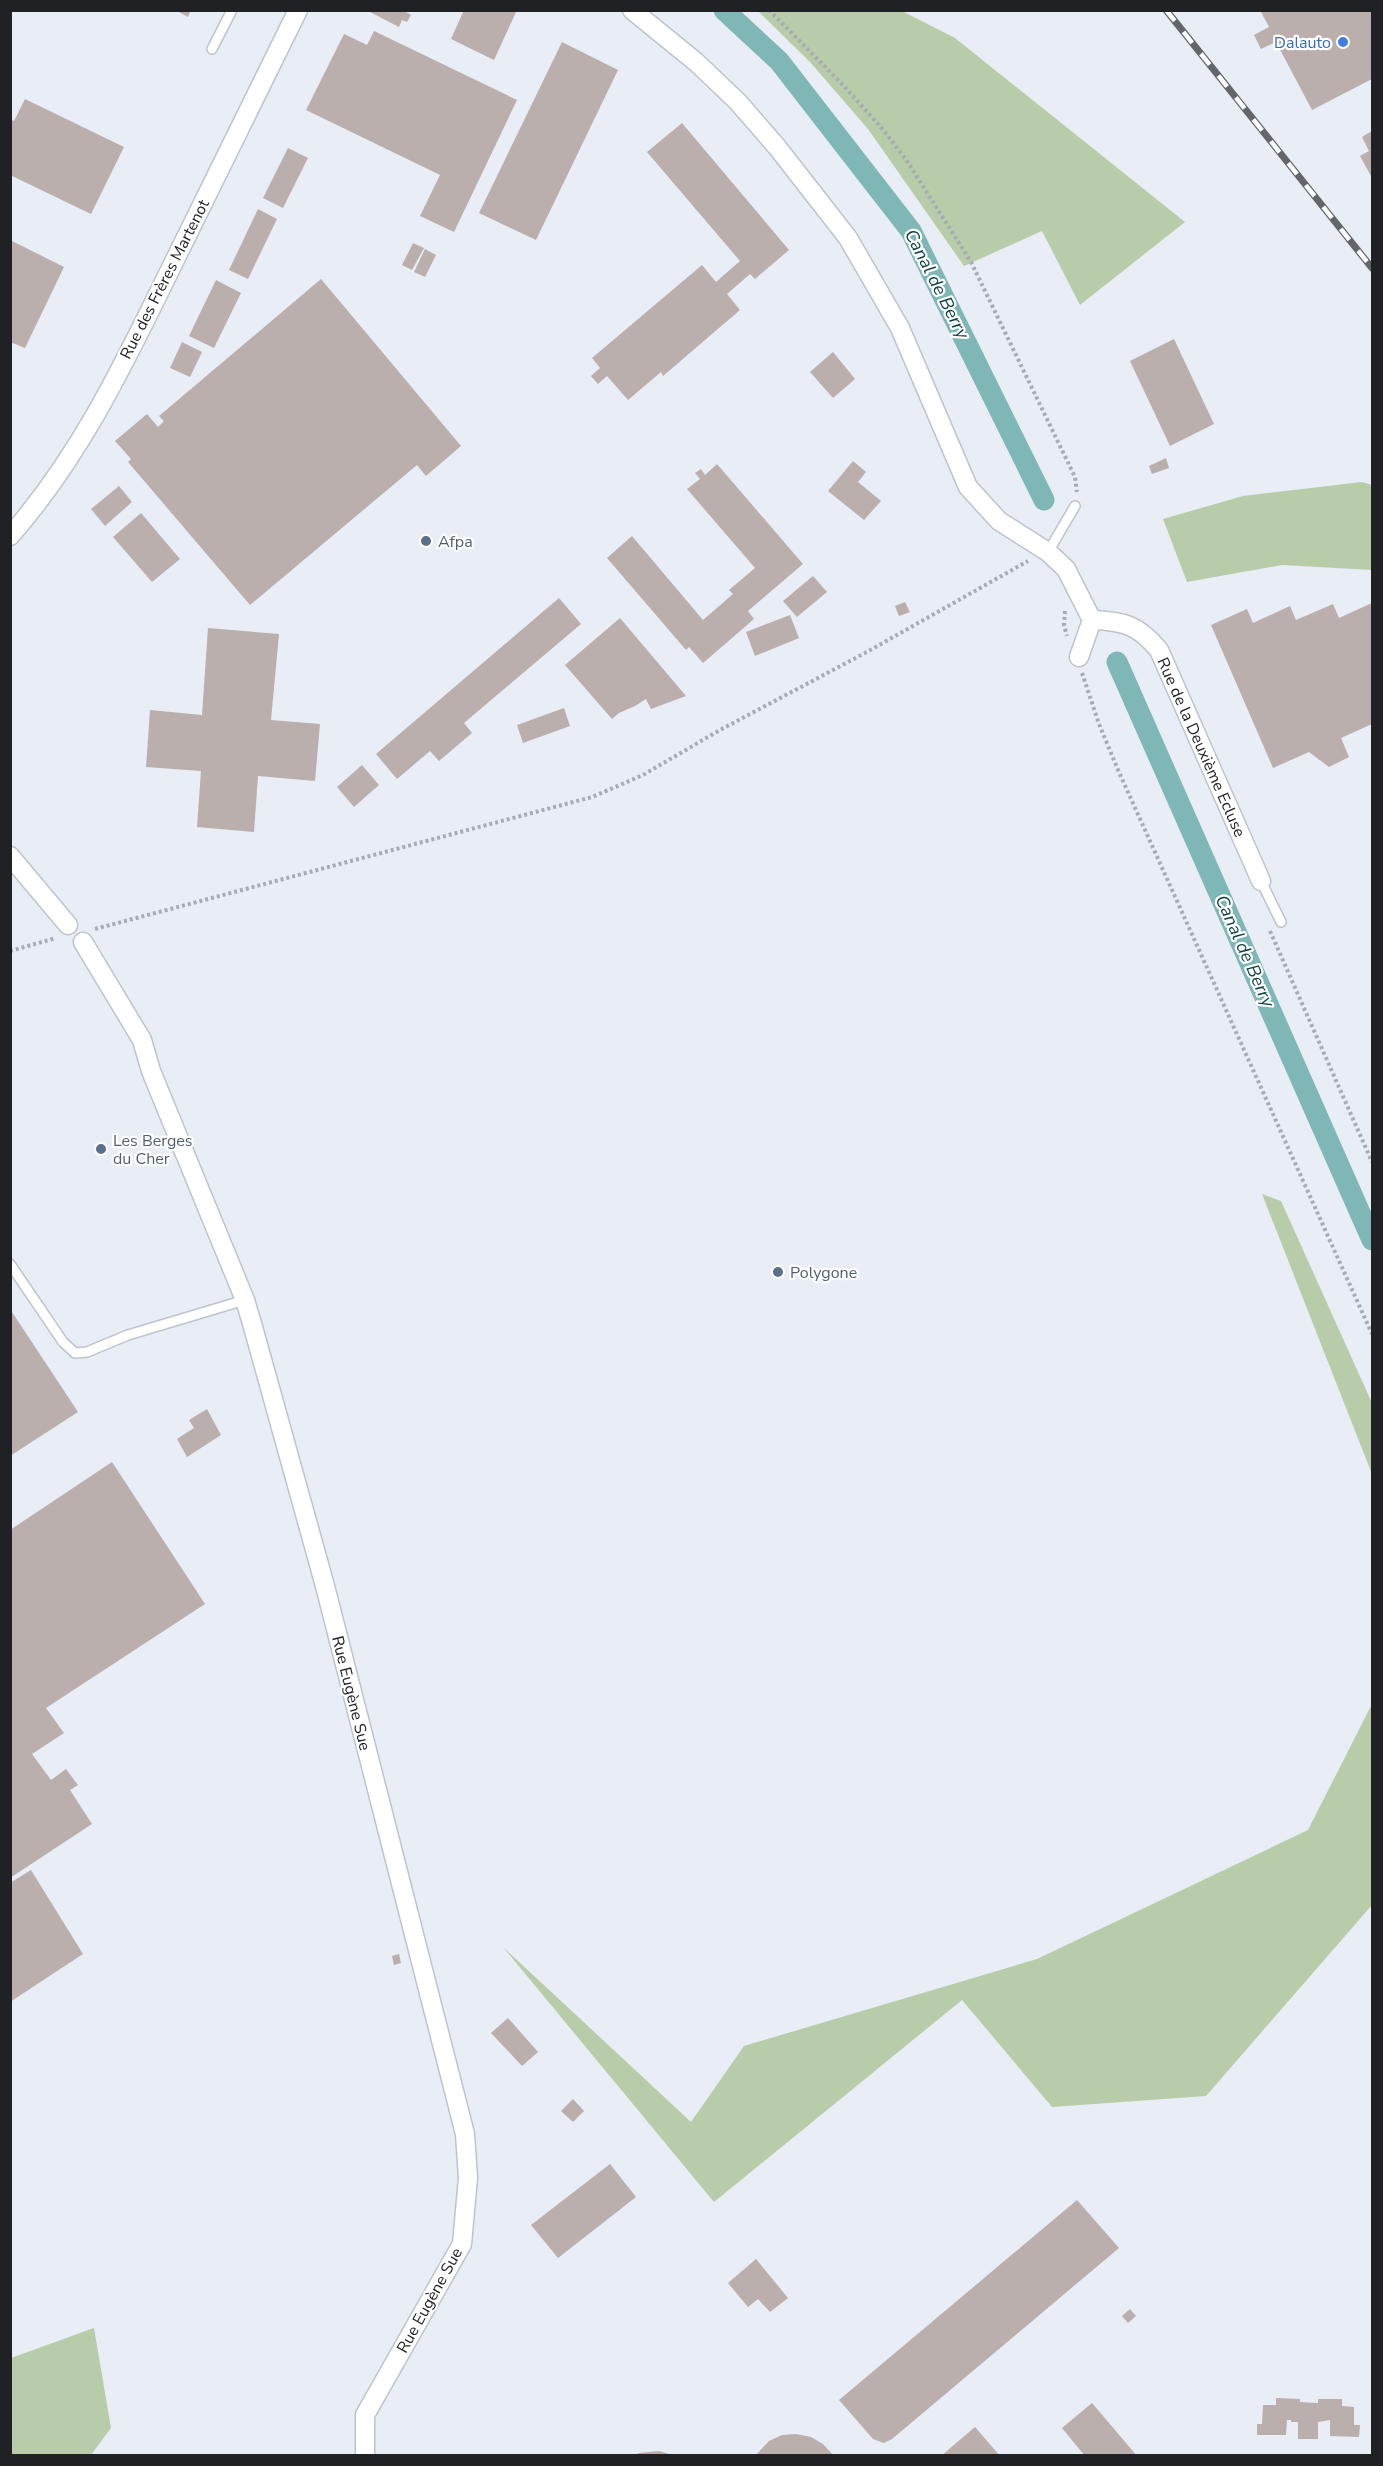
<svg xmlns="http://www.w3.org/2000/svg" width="1383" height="2466" viewBox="0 0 1383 2466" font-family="'Nunito Sans',sans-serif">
<rect width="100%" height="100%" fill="#e8edf6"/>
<g fill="#b8ccaa">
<path d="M758,11H902L955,38L1185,222L1080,305L1042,231L964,266L868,129L810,62Z"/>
<path d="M1362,482L1372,485V570L1282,565L1187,582L1163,519L1243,496Z"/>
<path d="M1262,1194L1281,1201L1372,1403V1474Z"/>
<path d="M1372,1704V1905L1206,2096L1052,2107L962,2000L714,2202L503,1947L691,2122L744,2046L1037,1959L1308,1830Z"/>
<path d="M94,2328L111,2428L91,2455H11V2358Z"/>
</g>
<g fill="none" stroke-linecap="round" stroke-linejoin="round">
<g stroke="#7eb7b6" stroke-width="21">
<path d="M724,10L779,61L911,231L1044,500"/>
<path d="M1117,662L1372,1240"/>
</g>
</g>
<g fill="#baafac">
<path d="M175,10H191L188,17Z"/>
<path d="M366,10H407L406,12L411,15L407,22L402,20L399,27Z"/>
<path d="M464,10H517L494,60L451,39Z"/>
<path d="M1260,10H1372V79L1312,110L1276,42L1261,49L1254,35L1269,27Z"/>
<path d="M374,31L517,100L454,232L420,216L440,175L306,110L344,34L367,45Z"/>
<path d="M562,42L618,70L536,240L479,213Z"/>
<path d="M25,99L124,147L91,214L10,175V119L14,121Z"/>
<path d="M682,123L789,250L755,279L750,274L727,294L740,310L663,376L661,372L628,400L607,376L598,384L591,376L600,368L592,358L702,265L716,282L740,261L647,152Z"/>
<path d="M1372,131V175L1371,176L1360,156L1369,151L1362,137Z"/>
<path d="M288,148L308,158L283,208L263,198Z"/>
<path d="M258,209L277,219L248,279L229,270Z"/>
<path d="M10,240L64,267L25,348L10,342Z"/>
<path d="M413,243L424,248L412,270L402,265Z"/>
<path d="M425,249L436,255L425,277L414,272Z"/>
<path d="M321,279L461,446L426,476L417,465L250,605L128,462L131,459L115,441L147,414L158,427L164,421L159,416Z"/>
<path d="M216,280L241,293L214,348L189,336Z"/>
<path d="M1174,339L1214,424L1170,446L1130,361Z"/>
<path d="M182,342L202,352L190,377L170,368Z"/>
<path d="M833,352L855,379L833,398L810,372Z"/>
<path d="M1166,458L1169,468L1152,474L1149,466Z"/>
<path d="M853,461L866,472L858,482L881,501L864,520L828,491Z"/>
<path d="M717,464L803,564L748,611L754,619L703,663L689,647L686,650L607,558L632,536L703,620L733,594L729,590L755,568L687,489L700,479L695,473L701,469L705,475Z"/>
<path d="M119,486L132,502L105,526L91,509Z"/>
<path d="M141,513L180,559L152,582L113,537Z"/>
<path d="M813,576L827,592L797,617L783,601Z"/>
<path d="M559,598L581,624L464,723L472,733L439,761L430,751L397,779L376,754Z"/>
<path d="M905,602L910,612L899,616L895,606Z"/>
<path d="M1372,603V724L1341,738L1349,757L1329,767L1309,752L1273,768L1211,625L1247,609L1253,623L1290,606L1296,620L1333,604L1339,618Z"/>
<path d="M790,615L799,638L755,656L746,632Z"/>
<path d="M620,618L686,696L651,709L646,699L635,706L619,713L612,719L565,665Z"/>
<path d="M208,628L279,634L271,720L320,724L315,781L258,776L254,832L197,827L201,771L146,767L150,710L202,715Z"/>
<path d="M564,708L570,726L523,743L517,725Z"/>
<path d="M362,765L379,785L354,807L337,787Z"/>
<path d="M10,1309L78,1412L10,1456Z"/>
<path d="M207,1409L221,1435L187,1457L177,1439L194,1428L189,1420Z"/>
<path d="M112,1462L205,1604L46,1708L64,1733L32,1754L51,1780L66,1769L78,1785L70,1790L92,1824L10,1878V1530Z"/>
<path d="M31,1870L83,1954L10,2002V1883Z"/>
<path d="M399,1954L401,1963L394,1965L392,1956Z"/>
<path d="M508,2018L538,2052L522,2066L491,2033Z"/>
<path d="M573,2099L584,2111L573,2122L561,2111Z"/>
<path d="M610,2164L636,2197L558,2258L531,2225Z"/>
<path d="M1077,2200L1119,2248L892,2439L884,2443L873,2439L839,2400Z"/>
<path d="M756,2259L788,2298L770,2312L758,2299L748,2307L728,2283Z"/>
<path d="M1130,2309L1136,2316L1128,2323L1122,2316Z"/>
<path d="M1276,2398L1300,2399V2402L1318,2403V2399H1342V2406L1354,2407V2425H1360L1359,2437L1330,2436V2420L1318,2422V2439H1298V2422H1291V2420H1287L1286,2435H1257V2424H1262L1263,2405H1276Z"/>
<path d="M1092,2403L1137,2456H1085L1062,2428Z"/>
<path d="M975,2427L1000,2456H941Z"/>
<path d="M796,2434L811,2437L823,2444L834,2456H755L769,2441L782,2435Z"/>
<path d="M659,2451L676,2456H633L639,2453Z"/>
</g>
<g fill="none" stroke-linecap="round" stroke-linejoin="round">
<defs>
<g id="lane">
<path d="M212,49L232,10"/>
<path d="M1048,552L1075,506"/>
<path d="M1261,881L1281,922"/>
<path d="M10,1264L63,1342L75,1353L87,1352L128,1335L245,1300"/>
</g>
<g id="street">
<path d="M632,10L696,62L738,102L777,147L848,238L900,328L968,487L999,521L1048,552L1066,569L1092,620L1079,657"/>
<path d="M10,536C79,458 124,364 169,272C212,185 255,98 298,10"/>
<path d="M1092,620C1124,621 1138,625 1159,650L1261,881"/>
<path d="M10,856L68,925"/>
<path d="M83,942L142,1040L151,1071L245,1300L253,1327L325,1586L465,2134L468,2178L462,2244L365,2415V2456"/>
</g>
</defs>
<use href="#lane" stroke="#bfc3cc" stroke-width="12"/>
<use href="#street" stroke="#bfc3cc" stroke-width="21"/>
<g stroke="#a7abb2" stroke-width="4" stroke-dasharray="3 3" stroke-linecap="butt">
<path d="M769,10L844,86L885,132L907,161L971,262L1075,477L1077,492"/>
<path d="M1065,611L1064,625L1067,636"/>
<path d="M1082,673L1099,724L1118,770L1372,1334"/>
<path d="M95,929L592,797L643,775L720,730L865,653L1028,561"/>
<path d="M1270,931L1372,1162"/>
<path d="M10,951L56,938"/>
</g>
<use href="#lane" stroke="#fff" stroke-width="9"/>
<use href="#street" stroke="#fff" stroke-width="18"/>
<defs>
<path id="rail" d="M1166,10L1372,268"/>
</defs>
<use href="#rail" stroke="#64666c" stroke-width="7"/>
<use href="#rail" stroke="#fff" stroke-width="4.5" stroke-dasharray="14" stroke-linecap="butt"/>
</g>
<circle fill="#3f7fe0" stroke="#fff" stroke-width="2" cx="1343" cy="42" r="6"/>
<g fill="#5c6f8a" stroke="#fff" stroke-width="2">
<circle cx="426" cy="541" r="6"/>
<circle cx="101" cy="1149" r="6"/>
<circle cx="778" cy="1272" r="6"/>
</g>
<g text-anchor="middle" stroke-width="4.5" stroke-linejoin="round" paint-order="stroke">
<g font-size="16" fill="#366cbe" stroke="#fff" text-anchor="end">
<text x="1331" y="48">Dalauto</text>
</g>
<g font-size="16" fill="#202125" stroke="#fff">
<text transform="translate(164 279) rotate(-63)" y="6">Rue des Frères Martenot</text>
<text transform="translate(1202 747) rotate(66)" y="6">Rue de la Deuxième Ecluse</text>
<text transform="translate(352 1693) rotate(76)" y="6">Rue Eugène Sue</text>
<text transform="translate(429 2300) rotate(-61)" y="6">Rue Eugène Sue</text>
</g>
<g font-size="16" fill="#4e5e75" stroke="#fff" text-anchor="start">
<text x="438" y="547">Afpa</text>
<text x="113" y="1146">Les Berges<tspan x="113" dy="18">du Cher</tspan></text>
<text x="790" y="1278">Polygone</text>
</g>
<g font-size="18" font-style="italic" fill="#0e4343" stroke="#fff">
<text transform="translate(937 284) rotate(63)" y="6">Canal de Berry</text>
<text transform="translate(1245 951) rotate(66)" y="6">Canal de Berry</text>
</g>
</g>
<rect width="1383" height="2466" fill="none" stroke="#202125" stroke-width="24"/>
</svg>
